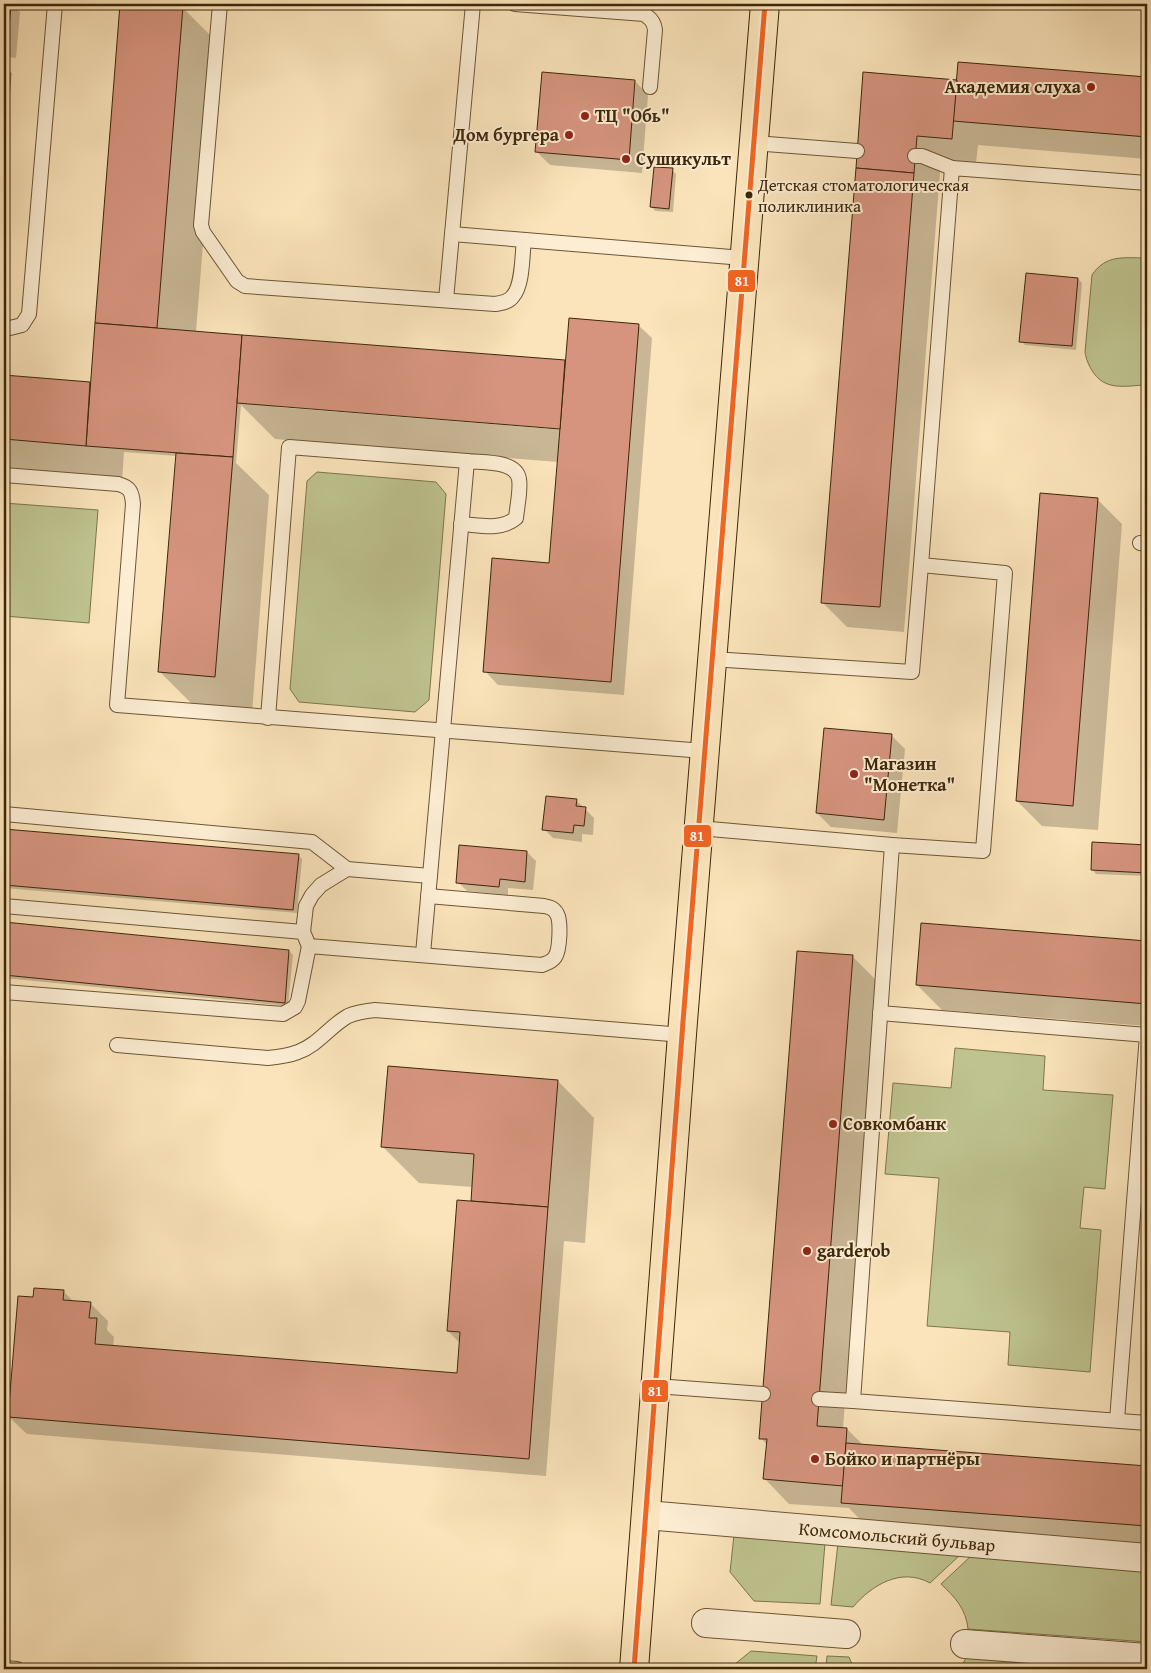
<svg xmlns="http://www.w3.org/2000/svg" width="1151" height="1673" viewBox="0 0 1151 1673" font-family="'Gentium Book Plus',serif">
<rect width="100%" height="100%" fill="#fbe4bb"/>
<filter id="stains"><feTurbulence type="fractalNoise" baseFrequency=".004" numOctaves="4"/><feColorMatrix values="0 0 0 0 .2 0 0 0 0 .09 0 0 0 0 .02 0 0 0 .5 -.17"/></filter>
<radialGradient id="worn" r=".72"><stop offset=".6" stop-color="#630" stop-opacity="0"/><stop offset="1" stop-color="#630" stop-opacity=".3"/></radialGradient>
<g fill="#bfc490" stroke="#7e764c">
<path d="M4,72L11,73L4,168Z"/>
<path d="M1147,258V385C1136,385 1122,388 1111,385C1096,382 1087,365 1085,352L1092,275C1106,254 1124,258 1147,258Z"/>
<path d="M317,472L436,482L446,494L429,700L415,712L299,702L290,689L307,481Z"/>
<path d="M4,503L98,510L89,623L4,616Z"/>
<path d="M955,1048L1045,1056L1043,1090L1113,1095L1105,1189L1084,1187L1080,1228L1101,1230L1090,1372L1008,1365L1010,1332L927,1326L939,1178L885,1174L893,1083L951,1088Z"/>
<path d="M734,1535L825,1543L820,1604L754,1601L730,1572Z"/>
<path d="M838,1543L960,1555L930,1583C901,1567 872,1585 853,1607L831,1605Z"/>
<path d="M971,1556L1147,1571V1642L968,1629C966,1609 955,1597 941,1584Z"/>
<path d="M751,1651L817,1656L815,1669H729Z"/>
<path d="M827,1656L849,1657L854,1669H826Z"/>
<path d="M966,1658L1098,1669H960Z"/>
</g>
<g fill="#0003" fill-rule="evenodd">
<path d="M4,4H11L20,12L16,58L4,57Z"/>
<path d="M121,4L182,7L219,44L196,332L565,361L566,363L638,325L652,338L624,695L498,685L485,671L550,564L558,462L275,439L241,405L236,463L269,495L252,713L196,708L160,672L177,456L124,452L122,482L4,472V376L90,383L92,385ZM276,404L566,428V430L276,407Z"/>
<path d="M959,64L1147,79V159L978,145L976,163L941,160L904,632L847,627L822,602L864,74L958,81Z"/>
<path d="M635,81L648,95L642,173L550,165L537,152Z"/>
<path d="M672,170L676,174L673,212L655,211L651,206Z"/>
<path d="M1078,279L1082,283L1076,350L1025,345L1021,341Z"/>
<path d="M1097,499L1122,524L1098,830L1042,826L1017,801Z"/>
<path d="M891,735L905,749L897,833L831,827L817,813Z"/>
<path d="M576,800L594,818L593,835L582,834V842L553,838L544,829Z"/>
<path d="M4,830L298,855L302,859L297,913L4,888Z"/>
<path d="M1094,844L1147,846V876L1096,874L1092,869Z"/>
<path d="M527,852L536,861L533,890L508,888V895L467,891L458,882Z"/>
<path d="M4,923L289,951L293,955L288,1006L4,978Z"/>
<path d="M922,924L1147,942V1026L942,1010L917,985Z"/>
<path d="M852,956L877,981L843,1429H847L863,1445L1147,1467V1549L867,1527L849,1508L789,1504L765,1479L767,1445L761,1438Z"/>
<path d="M558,1081L594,1118L585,1243L564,1241L546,1476L27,1434L9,1417L34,1299L64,1292L74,1302L90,1303L108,1321L107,1330L114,1337L113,1347L458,1375L461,1344L448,1331L472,1202L473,1187L419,1183L382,1146Z"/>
</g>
<g fill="#d6947f" stroke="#3d2708">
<path d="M4,4H11L7,50H4Z"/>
<path d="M120,4L183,6L157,328L95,323Z"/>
<path d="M958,62L1147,77V137L953,121Z"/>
<path d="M542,72L635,80L629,160L535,152Z"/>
<path d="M863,72L957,80L952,139L917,136L914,173L856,168Z"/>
<path d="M654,167L673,168L669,209L650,207Z"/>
<path d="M856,168L914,173L880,607L821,603Z"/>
<path d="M1026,273L1078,278L1072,346L1019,342Z"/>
<path d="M569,318L639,324L611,682L483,672L492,558L549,563Z"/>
<path d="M95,323L242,335L233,457L86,446Z"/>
<path d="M242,335L565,360L560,429L237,403Z"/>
<path d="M4,375L90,382L86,446L4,439Z"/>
<path d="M176,453L233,457L215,677L158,672Z"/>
<path d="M1040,493L1098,498L1073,806L1016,801Z"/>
<path d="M824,728L892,734L884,820L816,813Z"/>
<path d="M546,796L577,799L576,806L586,807L584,826L574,825L573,833L542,830Z"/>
<path d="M4,829L299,854L293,910L4,885Z"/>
<path d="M1092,842L1147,845V873L1091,870Z"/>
<path d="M459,845L527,851L525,882L500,879L499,887L456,883Z"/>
<path d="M4,922L289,950L285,1003L4,975Z"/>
<path d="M921,923L1147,941V1004L916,985Z"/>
<path d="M797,951L853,955L817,1426L847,1428L843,1486L763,1479L767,1439H759Z"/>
<path d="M388,1066L558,1080L548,1207L471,1201L474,1154L381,1147Z"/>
<path d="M457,1200L548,1207L529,1459L8,1417L18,1296L33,1297L34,1288L64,1290L63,1300L91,1302L89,1318H97L95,1344L457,1373L460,1332L447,1331Z"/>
<path d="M846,1443L1147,1466V1526L841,1503Z"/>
</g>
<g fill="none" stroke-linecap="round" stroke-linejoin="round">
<defs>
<g id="lane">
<path d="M220,4L201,225L203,232L237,281L245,286L495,304C502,303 509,302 513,296C523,285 522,255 524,240"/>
<path d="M515,4L644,14C651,19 654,22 655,30L650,87"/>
<path d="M754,143L857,151"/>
<path d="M915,156H922L952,168"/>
<path d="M452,234L743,258"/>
<path d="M446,300L473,4"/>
<path d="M4,328H10L22,325L29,314L55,4"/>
<path d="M4,475L118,484C130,487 132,492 133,504L117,705L704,751"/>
<path d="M461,524C479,525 501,531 516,518C517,507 521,489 519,479C516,460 482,463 467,461"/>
<path d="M1140,543L1147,544"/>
<path d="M712,659L912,672L921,565"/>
<path d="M268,718L289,447L467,461L423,954"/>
<path d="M4,814L312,842L347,869"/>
<path d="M699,828L892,845L983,851L1005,573L921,565L952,168L1147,183"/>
<path d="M892,845L853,1401L1147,1423"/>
<path d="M4,906L303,932L309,946L542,965C547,963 552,962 555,957C560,950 561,921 557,914C554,908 549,907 544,906L428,896"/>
<path d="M303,932L306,906L312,895L321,885L347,869L430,876"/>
<path d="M4,992L283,1014L295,1007L298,1001L309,946"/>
<path d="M880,1013L1147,1035"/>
<path d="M117,1045L268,1058C278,1057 288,1056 298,1052C318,1045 330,1026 348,1016C357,1012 366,1011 375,1010L683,1035"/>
<path d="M656,1386L763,1394"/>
<path d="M819,1399L853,1401"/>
<path d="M1117,1420L1147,1035"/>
<path d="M4,1668L17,1669"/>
</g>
<g id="street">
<path d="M646,1515L1147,1558"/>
<path d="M706,1623L846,1634"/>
<path d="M965,1644L1147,1658"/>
</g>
<path id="primary" d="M634,1669C676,1114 717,558 765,4"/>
</defs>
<use href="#lane" stroke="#6c5635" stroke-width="16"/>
<use href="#street" stroke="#6c5635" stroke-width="30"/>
<use href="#primary" stroke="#3d2708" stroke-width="30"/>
<use href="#lane" stroke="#fcedd3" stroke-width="14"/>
<use href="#street" stroke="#fcedd3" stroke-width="28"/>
<use href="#primary" stroke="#fbe4bb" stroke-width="28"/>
<defs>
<path id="bus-1" d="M634,1669C676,1114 717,558 765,4"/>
</defs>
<use href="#bus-1" stroke="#fcedd3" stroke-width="9"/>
<use href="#bus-1" stroke="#f26522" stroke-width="5"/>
</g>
<g fill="#8f2418" stroke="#fcedd3" stroke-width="2">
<circle cx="1091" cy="87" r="5"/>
<circle cx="585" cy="116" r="5"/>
<circle cx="569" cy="135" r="5"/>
<circle cx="626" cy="159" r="5"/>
<circle cx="854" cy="774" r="5"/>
<circle cx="833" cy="1124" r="5"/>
<circle cx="807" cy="1251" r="5"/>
<circle cx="815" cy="1459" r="5"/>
</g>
<circle fill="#3d2708" stroke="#fcedd3" stroke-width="2" cx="749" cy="195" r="4.5"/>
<g text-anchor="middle" stroke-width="4" stroke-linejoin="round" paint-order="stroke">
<g font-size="17" fill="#3d2708" stroke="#fcedd3" text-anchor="start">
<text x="758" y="191">Детская стоматологическая<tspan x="758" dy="21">поликлиника</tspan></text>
</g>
<g font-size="18" font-weight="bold" fill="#3d2708" stroke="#fcedd3" text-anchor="start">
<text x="1081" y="93" text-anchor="end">Академия слуха</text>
<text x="595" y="122">ТЦ "Обь"</text>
<text x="559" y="141" text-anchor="end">Дом бургера</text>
<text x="636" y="165">Сушикульт</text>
<text x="864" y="770">Магазин<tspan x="864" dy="21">"Монетка"</tspan></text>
<text x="843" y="1130">Совкомбанк</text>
<text x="817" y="1257">garderob</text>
<text x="825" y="1465">Бойко и партнёры</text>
</g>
<g font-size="18" fill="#3d2708" stroke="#fcedd3">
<text transform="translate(897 1537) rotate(5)" y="6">Комсомольский бульвар</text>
</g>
</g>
<g stroke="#fcedd3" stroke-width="2">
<rect x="727" y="269" width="29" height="24" rx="5" fill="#f26522"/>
<rect x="683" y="824" width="29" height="24" rx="5" fill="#f26522"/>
<rect x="641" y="1379" width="28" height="24" rx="5" fill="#f26522"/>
</g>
<g font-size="14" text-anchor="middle" font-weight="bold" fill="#fff">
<text x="742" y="286">81</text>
<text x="697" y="841">81</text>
<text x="655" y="1396">81</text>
</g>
<rect width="1151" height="1673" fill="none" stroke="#fbe4bb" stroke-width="20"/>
<rect x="5" y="5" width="1141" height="1663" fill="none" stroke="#3d2708" stroke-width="2.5"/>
<rect x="10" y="10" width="1131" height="1653" fill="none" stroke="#3d2708"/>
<rect width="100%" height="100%" filter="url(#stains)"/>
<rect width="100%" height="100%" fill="url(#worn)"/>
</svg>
